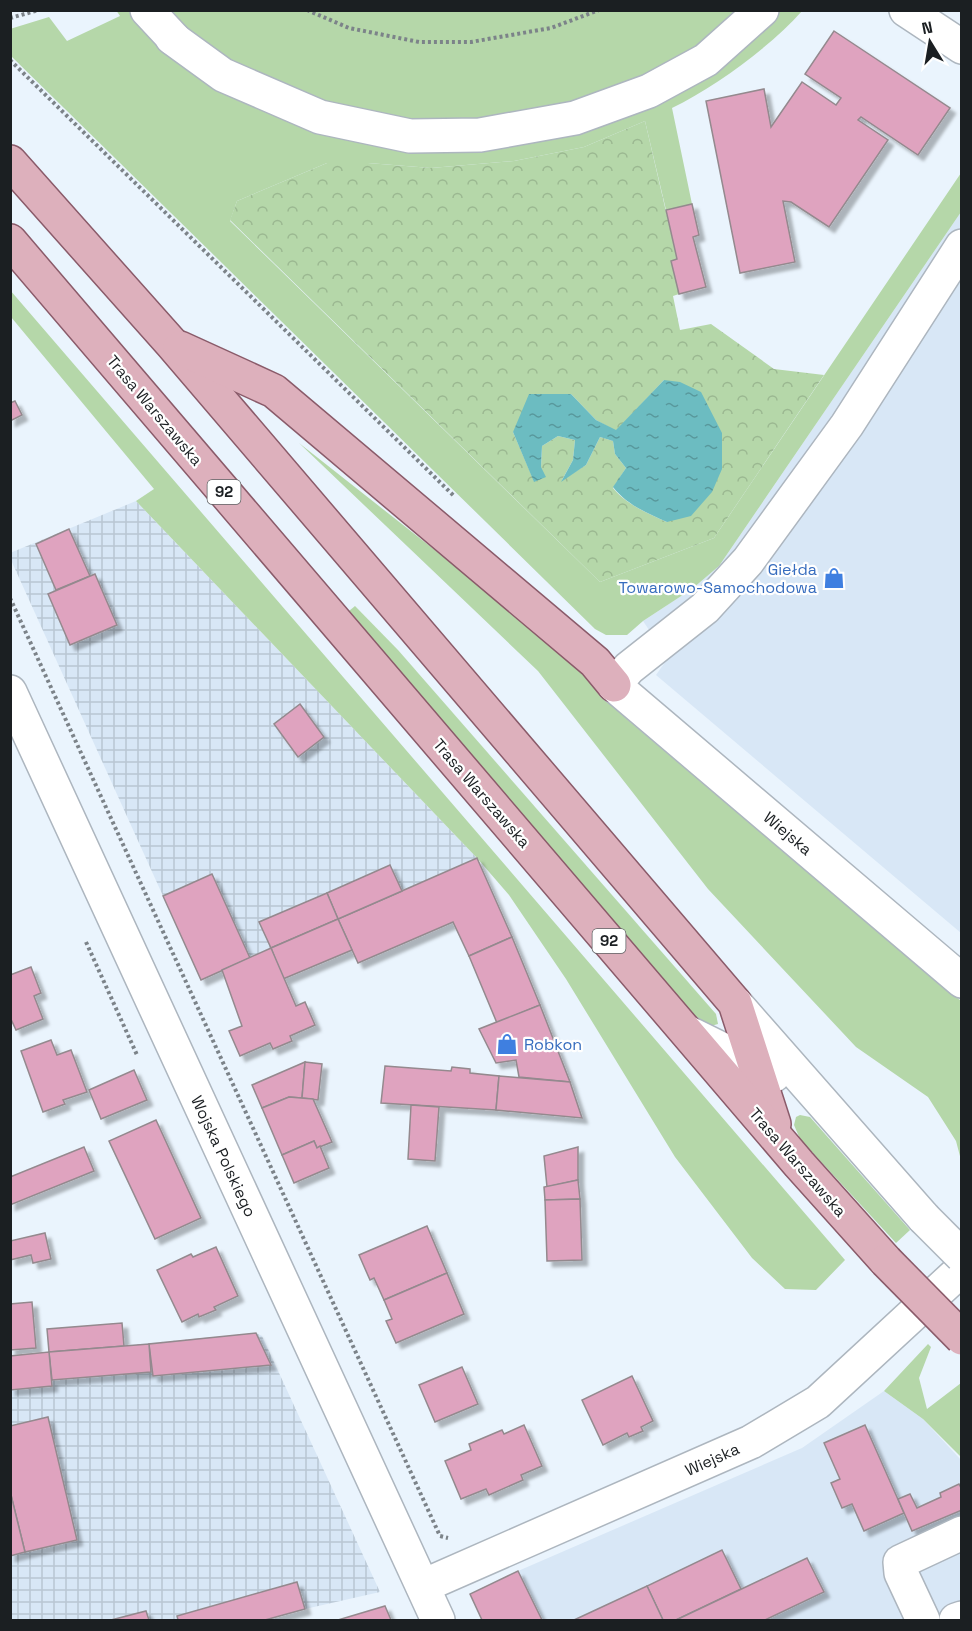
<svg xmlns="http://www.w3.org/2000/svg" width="972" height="1631" viewBox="0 0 972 1631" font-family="'Space Grotesk',sans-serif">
<defs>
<pattern id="industrial-grid" width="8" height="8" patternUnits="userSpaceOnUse" patternTransform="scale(1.5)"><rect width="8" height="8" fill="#d8e7f6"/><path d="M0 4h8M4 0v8" fill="none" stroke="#b9c6d3"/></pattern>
<pattern id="forest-crowns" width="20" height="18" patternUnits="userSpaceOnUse" patternTransform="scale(1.5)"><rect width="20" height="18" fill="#b5d7a9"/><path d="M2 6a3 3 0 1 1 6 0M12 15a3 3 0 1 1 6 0" fill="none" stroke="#9bb891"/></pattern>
<pattern id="water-ripples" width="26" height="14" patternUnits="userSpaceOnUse" patternTransform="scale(1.5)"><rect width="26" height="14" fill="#6cbcc1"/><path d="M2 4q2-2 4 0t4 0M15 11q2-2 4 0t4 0" fill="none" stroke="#58989c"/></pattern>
<filter id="shadow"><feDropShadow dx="5.5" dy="5.5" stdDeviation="1.5" flood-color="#0004"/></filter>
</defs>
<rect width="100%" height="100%" fill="#eaf4fd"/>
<g fill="#d8e7f6">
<path d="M961,212V933L656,675L668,658L643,621L692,589L719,566Z"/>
<path d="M884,1391L923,1419L961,1460V1620H482L470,1594L518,1571L802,1448Z"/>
</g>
<g fill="url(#industrial-grid)">
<path d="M136,501L477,858L201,980L11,560L10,553Z"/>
<path d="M256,1333L262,1336L380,1592L305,1609L267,1620H11V1356Z"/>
</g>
<g fill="#b5d7a9">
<path d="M116,10L802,11C770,47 715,87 672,108L692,204L666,210L645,121L584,147L514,161L431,168L368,163H327L237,201L230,221L600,582L714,538L961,173V212L719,566L692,589L643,621L627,635H606L595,629L11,56L10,29L49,17L67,41L120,16Z"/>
<path d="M10,290L845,1260L816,1290L785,1289L752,1258L675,1157L566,979L509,895L477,858L136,501L154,489L11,317Z"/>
<path d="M299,443L568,655L628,720L961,1001V1160L956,1141L928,1097L856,1047L708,889L538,671Z"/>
<path d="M355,606L398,650L716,1014L718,1024L711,1026L700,1024L349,611Z"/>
<path d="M800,1115L810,1117L910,1230L896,1243L800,1139L794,1125L796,1117Z"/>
<path d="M928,1344L931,1347L919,1378L927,1409L961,1383V1457L923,1419L884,1391Z"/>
</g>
<path fill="url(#forest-crowns)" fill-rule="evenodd" d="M645,121L677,259L671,261L679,294L673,296L680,330L711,324L774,369L824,375L714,538L600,582L230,220L237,201L327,163H368L431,168L514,161L584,147ZM664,380L667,522C647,513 627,505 613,488L626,468L615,454L613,441L600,437L586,465L562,480L573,460L575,440L558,436L542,446L541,467L534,481L513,432L571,394L596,420L616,431Z"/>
<path fill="url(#water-ripples)" d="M664,380L680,382L701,392L722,433V469L712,492L691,516L667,522C647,513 627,505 613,487L626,468L615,454L613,441L600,437L586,465L561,482L573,460L575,440L558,436L542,446L541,467L546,477L534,482L513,432L529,394H571L596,420L616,430Z"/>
<g fill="#dfa3bf" stroke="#94898e" stroke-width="1.5" filter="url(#shadow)">
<path d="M834,31L950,108L918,155L861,117L858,120L888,140L829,227L791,202L783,201L795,262L740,273L706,101L764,89L771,127L802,82L836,105L841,98L805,74Z"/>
<path d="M692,204L699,235L693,237L706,287L679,294L671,261L677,259L666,210Z"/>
<path d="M15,401L22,415L10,421V403Z"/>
<path d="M69,529L90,576L56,590L36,544Z"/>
<path d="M95,574L117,625L70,645L48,594Z"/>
<path d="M300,704L324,737L298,757L274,724Z"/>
<path d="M477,858L512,937L469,956L453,922L358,963L338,919Z"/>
<path d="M390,865L402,891L338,919L327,893Z"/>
<path d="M212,874L250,958L201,980L163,896Z"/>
<path d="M327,893L338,919L271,948L259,922Z"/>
<path d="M338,919L352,950L283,979L271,948Z"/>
<path d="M512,937L540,1005L497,1023L469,956Z"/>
<path d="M271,948L296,1006L305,1002L315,1025L290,1036L292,1041L273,1049L270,1043L240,1056L229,1031L242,1026L222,970Z"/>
<path d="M31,967L41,993L34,996L43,1019L16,1030L10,1017V975Z"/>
<path d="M540,1005L570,1082L519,1077L516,1060L496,1063L479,1029Z"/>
<path d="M51,1040L57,1055L71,1050L87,1092L63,1100L65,1104L43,1112L21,1051Z"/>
<path d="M305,1062L302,1098L289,1097L262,1108L252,1085Z"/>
<path d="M305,1062L322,1064L318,1100L302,1098Z"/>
<path d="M385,1066L451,1071L452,1067L470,1069V1073L499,1076L496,1110L381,1103Z"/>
<path d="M134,1070L147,1100L101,1119L89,1090Z"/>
<path d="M499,1076L570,1082L582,1118L496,1110Z"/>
<path d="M289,1097L313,1099L332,1142L317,1148L314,1141L282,1155L262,1108Z"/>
<path d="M411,1105L439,1107L435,1161L408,1159Z"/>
<path d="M156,1120L201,1218L155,1239L109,1141Z"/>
<path d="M314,1141L317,1148L320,1146L329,1168L294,1183L282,1155Z"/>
<path d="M84,1147L94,1171L10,1205V1177Z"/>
<path d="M578,1147V1180L547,1187L544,1156Z"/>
<path d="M578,1180L580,1199L545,1200L544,1187Z"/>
<path d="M580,1199L582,1260L547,1261L545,1200Z"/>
<path d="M427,1226L447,1273L384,1300L374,1278L370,1280L359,1255Z"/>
<path d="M45,1233L51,1259L33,1263L31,1255L10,1260V1241Z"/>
<path d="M216,1247L238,1296L214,1307L216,1310L199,1317L198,1314L182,1322L157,1270L191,1254L193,1257Z"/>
<path d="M447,1273L464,1314L396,1343L386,1321L392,1319L384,1300Z"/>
<path d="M32,1302L36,1348L10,1350V1304Z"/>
<path d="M122,1323L124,1346L49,1352L47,1329Z"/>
<path d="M256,1333L271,1365L153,1376L149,1344Z"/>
<path d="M149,1344L151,1372L52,1380L49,1352Z"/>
<path d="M49,1352L52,1386L10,1390V1356Z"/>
<path d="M462,1367L478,1404L435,1422L419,1385Z"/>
<path d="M632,1376L653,1421L641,1427L643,1431L629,1437L627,1433L603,1445L582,1400Z"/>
<path d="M48,1417L77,1540L25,1552L10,1491V1426Z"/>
<path d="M524,1425L542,1466L521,1475L523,1480L489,1495L486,1489L461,1499L445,1461L471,1450L469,1444L502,1430L504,1434Z"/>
<path d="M865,1425L904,1513L864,1531L852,1504L842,1508L831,1483L840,1479L824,1443Z"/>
<path d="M959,1484L962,1490V1510L912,1531L898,1499L910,1494L917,1508L941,1497L940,1493Z"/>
<path d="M10,1491L25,1552L10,1556Z"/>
<path d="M722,1550L741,1589L676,1620H663L647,1586Z"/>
<path d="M807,1558L824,1592L765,1620H676Z"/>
<path d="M518,1571L542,1620H482L470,1594Z"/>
<path d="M297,1582L305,1609L265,1620H178L177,1616Z"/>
<path d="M647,1586L663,1620H574Z"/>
<path d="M385,1606L391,1620H338Z"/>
<path d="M146,1611L149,1620H111Z"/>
</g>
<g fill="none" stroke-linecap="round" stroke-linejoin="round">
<defs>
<g id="minor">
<path d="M147,10L174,39"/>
<path d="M906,10L962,47"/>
<path d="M172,38L223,75L320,117L410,136L480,135L575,118L649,91L706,60L762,10"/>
<path d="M962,246L847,425L748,561L705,608L629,668L614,685L962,981"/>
<path d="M10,692L438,1620"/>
<path d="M735,1003L924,1218"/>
<path d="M687,1032L774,1075"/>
<path d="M423,1586L751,1442L818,1402L962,1269"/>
<path d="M923,1620L901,1573L900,1562L962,1533"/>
<path d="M956,1620L962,1618"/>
</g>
<g id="major">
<path d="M10,162L172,344L735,1003L774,1124"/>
<path d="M10,241L799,1164L886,1261"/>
<path d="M180,348L274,391L595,662L614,685"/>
</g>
</defs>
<use href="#minor" stroke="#adb6bf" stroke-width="36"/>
<use href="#major" stroke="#8a5b6a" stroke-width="36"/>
<g stroke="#7c8389" stroke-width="4" stroke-dasharray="3 3" stroke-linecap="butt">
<path d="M307,10L349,28L419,42H471L551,28L599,10"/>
<path d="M10,18L39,10"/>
<path d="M10,60L455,497"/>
<path d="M10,598L440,1536L448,1538"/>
<path d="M86,942L137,1055"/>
</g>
<use href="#minor" stroke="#fff" stroke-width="33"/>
<use href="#major" stroke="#ddb0bc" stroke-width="33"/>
<defs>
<path id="minor-bridge" d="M924,1218L962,1256"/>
<path id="major-bridge" d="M886,1261L962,1338"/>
</defs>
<use href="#minor-bridge" stroke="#adb6bf" stroke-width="36" stroke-linecap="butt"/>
<use href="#major-bridge" stroke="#8a5b6a" stroke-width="36" stroke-linecap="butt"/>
<use href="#minor-bridge" stroke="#fff" stroke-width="33"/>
<use href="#major-bridge" stroke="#ddb0bc" stroke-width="33"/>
</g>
<defs>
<symbol id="shop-bare" viewBox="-9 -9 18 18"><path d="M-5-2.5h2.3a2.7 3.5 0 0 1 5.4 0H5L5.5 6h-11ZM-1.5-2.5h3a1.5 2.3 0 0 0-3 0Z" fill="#3f7fe0" stroke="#fff" stroke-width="2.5" paint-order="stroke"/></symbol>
</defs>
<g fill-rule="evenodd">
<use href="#shop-bare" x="819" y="563" width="30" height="30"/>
<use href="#shop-bare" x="492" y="1029" width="30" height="30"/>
</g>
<g text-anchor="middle" stroke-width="4.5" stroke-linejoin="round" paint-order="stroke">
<g fill="#fff" stroke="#5f6264" stroke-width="1.5">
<rect x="207.5" y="480" width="33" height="24" rx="4.5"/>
<rect x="592.5" y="929" width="33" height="24" rx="4.5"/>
</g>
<g font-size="15" font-weight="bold" fill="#1b1f22">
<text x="224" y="497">92</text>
<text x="609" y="946">92</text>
</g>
<g font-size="16" fill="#1b1f22" stroke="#fff">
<text transform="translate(155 410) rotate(50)" y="6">Trasa Warszawska</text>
<text transform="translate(482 793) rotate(49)" y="6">Trasa Warszawska</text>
<text transform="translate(788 833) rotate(40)" y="6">Wiejska</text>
<text transform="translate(224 1156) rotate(65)" y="6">Wojska Polskiego</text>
<text transform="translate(798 1162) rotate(49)" y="6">Trasa Warszawska</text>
<text transform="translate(712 1459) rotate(-24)" y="6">Wiejska</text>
</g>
<g font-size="16" fill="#366cbe" stroke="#fff" text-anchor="end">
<text x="817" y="575">Giełda<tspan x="817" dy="18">Towarowo-Samochodowa</tspan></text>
<text x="524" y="1050" text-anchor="start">Robkon</text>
</g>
</g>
<rect width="972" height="1631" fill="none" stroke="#1b1f22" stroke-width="24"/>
<g transform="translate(930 42) rotate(349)" stroke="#ffffff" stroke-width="4.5" paint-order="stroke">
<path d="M0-4.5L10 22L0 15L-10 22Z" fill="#1b1f22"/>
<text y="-9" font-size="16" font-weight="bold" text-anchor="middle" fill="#1b1f22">N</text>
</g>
</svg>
